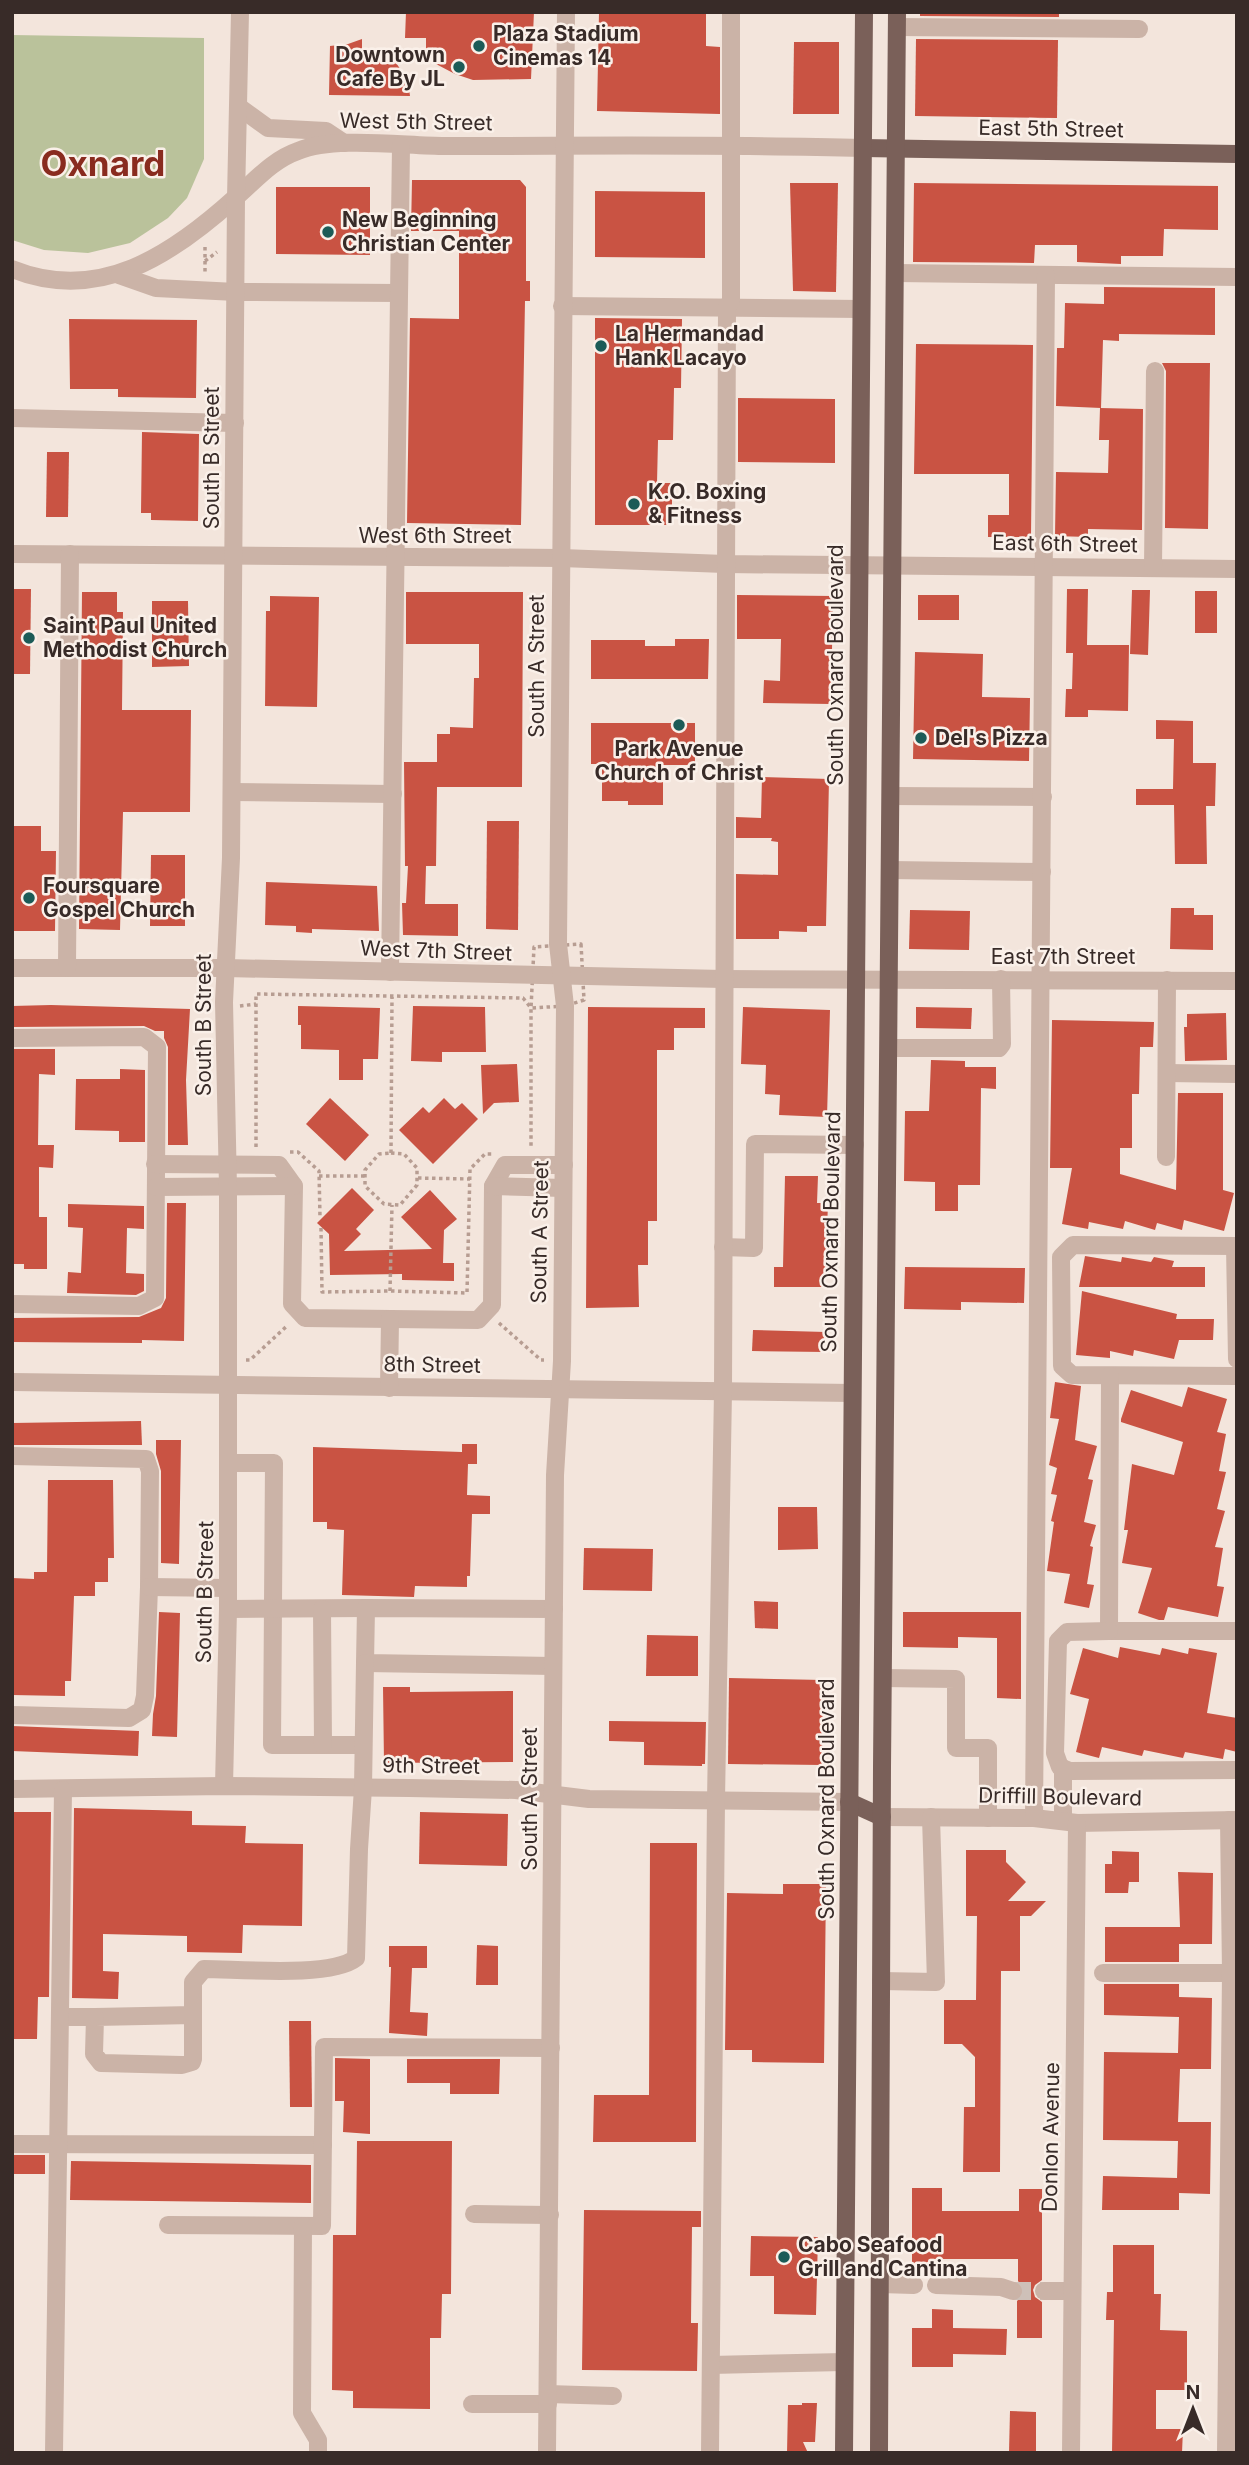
<svg xmlns="http://www.w3.org/2000/svg" width="1249" height="2465" viewBox="0 0 1249 2465" font-family="Inter,sans-serif">
<rect width="100%" height="100%" fill="#f3e5dc"/>
<path fill="#bac29b" d="M12,35L204,38V159L187,198L168,218L130,243L88,253L44,250L12,240Z"/>
<g fill="#c95343">
<path d="M406,12H534L531,79L473,80L455,74L436,64L426,54V38H405Z"/>
<path d="M599,12H706V46L720,47V114L597,111Z"/>
<path d="M920,12H1059V17L920,16Z"/>
<path d="M362,39V52H389L408,81L410,96L329,95L330,46L348,44Z"/>
<path d="M916,39L1058,40L1057,118L915,116Z"/>
<path d="M794,42H839V114H793Z"/>
<path d="M412,180H520L526,187V281H530V301H525L521,525L407,523L410,318L459,319V231H411Z"/>
<path d="M790,183H838L836,292L793,291Z"/>
<path d="M914,183L1218,186V230L1164,229L1163,256H1121V264L1077,262V245H1035L1034,263L913,262Z"/>
<path d="M276,187H370V255L276,254Z"/>
<path d="M595,191L705,192V258L595,257Z"/>
<path d="M1104,287L1215,288V335L1119,334V341L1103,340L1101,408L1056,406L1057,348H1064L1065,303L1104,304Z"/>
<path d="M595,318L682,319L681,388H674L673,440H658L657,483H672V525H595Z"/>
<path d="M69,319L197,320L196,398L118,397V389H70Z"/>
<path d="M916,344L1033,345L1031,537H988V515H1009V474H914Z"/>
<path d="M1162,363H1210L1208,529L1165,528L1166,371Z"/>
<path d="M738,398L835,399V463L738,462Z"/>
<path d="M1100,408L1143,409L1142,530L1088,529V537L1055,536L1056,472L1108,473L1109,440H1099Z"/>
<path d="M142,432L199,434L198,521L151,520V513H141Z"/>
<path d="M47,452H69L68,517H46Z"/>
<path d="M12,589H31L30,674H12Z"/>
<path d="M1067,589H1088L1087,645H1129L1128,711L1088,710V717H1065L1066,689H1072L1073,653H1066Z"/>
<path d="M1132,590H1150L1148,655L1130,654Z"/>
<rect x="1195" y="591" width="22" height="42"/>
<path d="M82,592H117V612H123L122,710H191L190,812H123L120,930L79,929Z"/>
<path d="M406,592H523L522,787H437L436,866H426L425,904H458V936L403,935L402,903H406L408,866H405L404,762H437V734H450V727L473,728L474,678H479V644H406Z"/>
<path d="M737,595L833,596L831,704L763,703L764,680L780,681L781,639H737Z"/>
<rect x="918" y="595" width="41" height="25"/>
<path d="M270,596L319,597L317,707L265,706L266,611H270Z"/>
<path d="M152,601H188L189,666L152,667Z"/>
<path d="M675,639H709L708,679H591V640H645V646H675Z"/>
<path d="M915,652L983,654L982,697L1030,698L1029,761L913,759Z"/>
<path d="M1156,720L1193,721V763H1216L1215,806H1206L1207,864H1175L1174,805H1136V789H1173L1174,739H1156Z"/>
<path d="M591,723H695V765H663V805H628V801H602V764H591Z"/>
<path d="M762,777L829,779L826,926H807V932L779,931V939H736V874L778,875V842L771,841L772,838H736V817L761,818Z"/>
<path d="M487,821H519L518,930L486,929Z"/>
<path d="M12,826H41V851H56L55,931H12Z"/>
<path d="M151,855H185V926H150Z"/>
<path d="M266,882L377,886L379,931L312,929V933L296,932V926L265,925Z"/>
<path d="M1171,908H1194V915H1213V950L1170,949Z"/>
<path d="M910,910L970,911L969,950L909,949Z"/>
<path d="M51,1005L190,1009L186,1080L188,1145H168V1047L164,1038V1031H155L144,1026L12,1027V1006Z"/>
<path d="M298,1006L380,1008L378,1059H363V1080H339V1050L301,1049V1025H298Z"/>
<path d="M413,1006L485,1007L486,1052H442V1062L411,1061Z"/>
<path d="M588,1007L705,1008V1028H674V1050H657V1221H648V1265H638L639,1307L586,1308Z"/>
<path d="M743,1007L830,1010L827,1117L779,1115L780,1095L765,1094L766,1065L741,1064Z"/>
<path d="M916,1007L972,1008L971,1029L916,1028Z"/>
<path d="M1226,1013L1227,1060L1185,1061L1184,1027H1187V1014Z"/>
<path d="M1052,1020L1154,1022L1153,1047H1140L1139,1094H1132V1148H1120V1174L1176,1190L1178,1093H1223V1190L1234,1193L1224,1231L1184,1220L1182,1230L1157,1223L1155,1230L1125,1221L1123,1229L1089,1222L1088,1229L1062,1224L1072,1168H1050Z"/>
<path d="M12,1049H55V1075L39,1074L38,1145H54L53,1168L39,1167V1217H47V1269H24V1264H12Z"/>
<path d="M931,1060L965,1061V1067H996V1089L981,1088L980,1185H958V1211H935V1182L904,1181L905,1111H929Z"/>
<path d="M517,1064L519,1102L494,1103L483,1114L481,1065Z"/>
<path d="M120,1069L145,1070V1142H119V1131L75,1130L76,1079H120Z"/>
<path d="M330,1098L369,1135L345,1161L306,1124Z"/>
<path d="M444,1098L455,1109L462,1103L478,1119L433,1164L399,1130L423,1107L429,1113Z"/>
<path d="M785,1176H818L817,1203H828L825,1287H774V1267H783Z"/>
<path d="M352,1188L374,1210L356,1229L361,1234L344,1251L432,1249L401,1217L430,1190L457,1219L444,1230L443,1263H454V1281L402,1280V1274L330,1275L329,1234L317,1223Z"/>
<path d="M167,1203H186L184,1341L142,1340V1343L12,1342V1318L139,1317L161,1308L166,1298Z"/>
<path d="M68,1204L144,1206V1229L127,1228L126,1273L144,1274V1291L136,1295L67,1293L68,1272L81,1273L83,1228L68,1227Z"/>
<path d="M1085,1256L1121,1262L1122,1257L1151,1262L1154,1257L1174,1261L1172,1267H1205V1287H1079Z"/>
<path d="M905,1267L1025,1268L1024,1303L961,1302V1310L904,1309Z"/>
<path d="M1082,1291L1177,1314L1176,1319H1214L1213,1340H1179L1174,1359L1134,1350L1133,1356L1110,1351V1358L1076,1355Z"/>
<path d="M753,1330L826,1332V1352L752,1351Z"/>
<path d="M1055,1382L1081,1386L1075,1440L1097,1446L1088,1479L1093,1480L1084,1522L1096,1525L1090,1546L1093,1547L1087,1584L1094,1585L1089,1608L1064,1603L1070,1574L1047,1571L1054,1522L1051,1521L1057,1495L1051,1494L1057,1468L1049,1465L1059,1419L1050,1418Z"/>
<path d="M1188,1387L1227,1399L1217,1432L1226,1434L1219,1471L1226,1472L1217,1509L1225,1511L1215,1547L1223,1548L1217,1586L1224,1587L1218,1617L1168,1607L1164,1620H1159L1138,1613L1152,1568L1122,1563L1128,1530H1124L1132,1464L1174,1475L1183,1442L1121,1422V1419L1131,1390L1182,1407Z"/>
<path d="M141,1421L142,1445H12V1423Z"/>
<path d="M156,1440H181L179,1564L161,1563V1471L156,1454Z"/>
<path d="M462,1444H477V1464H468L467,1495L490,1496V1514H472L470,1576H467V1587L415,1586L414,1597L342,1595L344,1530L327,1529V1522H313V1447L462,1452Z"/>
<path d="M48,1480H113L114,1558H108V1582H95V1596H74L71,1681H65V1696L12,1695V1578L34,1579V1572H47Z"/>
<path d="M778,1507H817L818,1549L778,1550Z"/>
<path d="M584,1548L653,1549L652,1591L583,1590Z"/>
<path d="M754,1601L778,1602V1629L755,1628Z"/>
<path d="M159,1612L180,1613L177,1737L152,1736L153,1714L156,1696Z"/>
<path d="M903,1612H1021V1699L997,1698V1638L958,1637V1648L903,1647Z"/>
<path d="M647,1635L698,1636V1676H646Z"/>
<path d="M1120,1647L1160,1655L1162,1648L1188,1654L1189,1648L1217,1653L1207,1713L1237,1718V1752L1225,1749L1223,1759L1185,1752L1183,1758L1144,1750L1142,1756L1102,1747L1099,1758L1076,1752L1089,1699L1070,1694L1083,1648L1118,1658Z"/>
<path d="M729,1678L823,1680L822,1765L728,1764Z"/>
<path d="M383,1687H410V1692L513,1691V1762L384,1763Z"/>
<path d="M609,1721L706,1722L705,1764H702V1766L644,1765V1742L609,1741Z"/>
<path d="M12,1726L139,1731L138,1756L12,1751Z"/>
<path d="M74,1808L192,1811V1825L246,1826L245,1843L303,1844L302,1926L243,1925L242,1953L187,1952V1936L103,1934V1971L119,1972L118,1999L72,1998Z"/>
<path d="M12,1812H51L49,1997H38L37,2039H12Z"/>
<path d="M420,1812L508,1814L507,1866L419,1864Z"/>
<path d="M650,1843H697L696,2142H593L594,2095H649Z"/>
<path d="M966,1850H1006V1862L1026,1882L1008,1901H1046L1031,1916H1020V1971H1001L1000,2172H963L964,2107H975V2057L962,2044H944V2000H976L977,1916H966Z"/>
<path d="M1112,1851L1139,1852V1882H1129L1128,1893H1105V1864H1112Z"/>
<path d="M1178,1872L1213,1873L1212,1944H1179V1962H1105V1927H1180Z"/>
<path d="M783,1884H826L824,2063L752,2062V2050H725L727,1893L783,1894Z"/>
<path d="M477,1945L498,1946V1985H476Z"/>
<path d="M389,1946H427V1968H412L410,2012L428,2013L427,2036L389,2033L391,1967H389Z"/>
<path d="M1104,1984H1179V1997L1212,1998L1211,2069H1180L1178,2122H1211L1210,2194L1179,2193V2210H1102L1103,2176L1177,2178L1178,2141L1103,2140L1104,2052L1178,2053L1179,2017L1104,2015Z"/>
<path d="M289,2021H311L312,2107H290Z"/>
<path d="M335,2058L370,2059V2134L343,2132L344,2101H335Z"/>
<path d="M407,2059H500L499,2094H450V2083H407Z"/>
<path d="M357,2141H452L451,2294H442L441,2338H430V2409L353,2408V2391L332,2390L333,2235H356Z"/>
<rect x="12" y="2155" width="33" height="19"/>
<path d="M71,2161L311,2165V2203L70,2200Z"/>
<path d="M912,2188H942V2211H1019V2189H1042V2280L1035,2285L1033,2290L1035,2297L1042,2302V2338H1017V2301L1023,2295L1024,2289L1018,2281V2259H930V2273H912Z"/>
<path d="M584,2210L701,2211V2227H692L691,2323H698L697,2371L582,2370Z"/>
<path d="M751,2236L818,2237L816,2315L774,2314V2276H750Z"/>
<path d="M1113,2245H1154V2294H1161L1160,2330L1187,2331V2390H1156V2429H1183L1182,2453H1112L1114,2320H1106L1107,2292H1113Z"/>
<path d="M932,2309L953,2310V2328L1007,2329L1006,2355L953,2354V2367H912V2328H932Z"/>
<path d="M802,2403H817L815,2442H803L808,2453H787L788,2405H802Z"/>
<path d="M1010,2411L1036,2412V2453H1009Z"/>
</g>
<g fill="none" stroke-linecap="round" stroke-linejoin="round">
<path stroke="#cec0b8" stroke-width="18" stroke-dasharray="18 9" stroke-linecap="butt" d="M1013,2291H1044"/>
<g stroke="#b79d92" stroke-width="3.5" stroke-dasharray="3.5 3.5" stroke-linecap="butt">
<path d="M205,247V273"/>
<path d="M205,261L217,252"/>
<path d="M581,944L584,1000L565,1006L531,1008L534,947Z"/>
<path d="M240,1006L256,1004"/>
<path d="M256,1147V994L523,998L531,1008V1149"/>
<path d="M290,1152H298L319,1171L320,1217"/>
<path d="M391,1153L404,1154L417,1168V1185L400,1205L384,1204L365,1186V1170L379,1154Z"/>
<path d="M391,1153L392,997"/>
<path d="M319,1176H365"/>
<path d="M418,1178L470,1179"/>
<path d="M321,1228L322,1292L390,1291L467,1293L470,1169L485,1154H493"/>
<path d="M390,1291L392,1205"/>
<path d="M499,1323L541,1360H544"/>
<path d="M246,1360H250L288,1325"/>
</g>
<g stroke="#cbb3a7" stroke-width="18">
<path d="M897,27L1139,29"/>
<path d="M239,107L268,128L326,131L344,143"/>
<path d="M12,269C99,304 172,255 235,198C255,181 272,160 298,151C334,136 404,146 445,146C585,146 724,144 863,148"/>
<path d="M896,273L1237,277"/>
<path d="M119,275L156,288L236,292L399,293"/>
<path d="M562,306L861,309"/>
<path d="M12,418L235,423"/>
<path d="M12,554L561,558L725,564L1237,569"/>
<path d="M1153,568L1155,371"/>
<path d="M232,792L393,794"/>
<path d="M891,796L1043,797"/>
<path d="M890,870L1042,872"/>
<path d="M12,968H226L723,979L1237,981"/>
<path d="M67,968L70,554"/>
<path d="M390,972L401,146"/>
<path d="M12,1038L144,1037L157,1047L155,1298L139,1306L12,1304"/>
<path d="M889,1048H999L1002,1044L1001,979"/>
<path d="M1167,1073L1237,1074"/>
<path d="M1166,1157L1167,980"/>
<path d="M155,1164L279,1165L294,1186L292,1304L305,1318L478,1320L492,1305L493,1186L505,1165H564"/>
<path d="M493,1186L563,1188"/>
<path d="M156,1187L294,1186"/>
<path d="M1235,1246L1237,1359"/>
<path d="M1237,1246L1073,1245L1061,1257L1062,1366L1072,1375L1237,1376"/>
<path d="M723,1247L754,1248L755,1144L855,1145"/>
<path d="M1110,1376L1109,1631H1237"/>
<path d="M12,1382L852,1393"/>
<path d="M389,1388L390,1319"/>
<path d="M12,1456L146,1459L150,1471L149,1587L145,1696L142,1710L129,1718L12,1715"/>
<path d="M228,1463H274L272,1745H363"/>
<path d="M149,1587L228,1588"/>
<path d="M228,1609L366,1608"/>
<path d="M322,1609L323,1745"/>
<path d="M1109,1631L1067,1632L1058,1641L1055,1753L1060,1767L1070,1771L1237,1770"/>
<path d="M553,1666L365,1663L366,1608L554,1609"/>
<path d="M883,1678L956,1679V1748H988V1818"/>
<path d="M1063,1768V1821"/>
<path d="M224,1786L228,1609V1187L224,1002L231,858L236,198L240,12"/>
<path d="M12,1789L224,1786L409,1788L516,1790L589,1799L849,1802"/>
<path d="M882,1817L1034,1818L1077,1823L1237,1820"/>
<path d="M1034,1818L1046,275"/>
<path d="M1103,1973H1231"/>
<path d="M881,1981L936,1982L931,1817"/>
<path d="M193,2015L95,2017L94,2054L101,2063L182,2065L192,2062L193,2059V1982L204,1969C238,1969 331,1978 356,1958L359,1849L363,1788L365,1663"/>
<path d="M60,2017H95"/>
<path d="M12,2144L323,2145"/>
<path d="M474,2214L550,2215"/>
<path d="M168,2225L322,2226L324,2047L551,2048"/>
<path d="M303,2226L302,2413L318,2440V2453"/>
<path d="M880,2284L914,2285"/>
<path d="M936,2285L1001,2287L1013,2291"/>
<path d="M1044,2291H1072"/>
<path d="M711,2365L844,2362"/>
<path d="M548,2394L613,2396"/>
<path d="M472,2404H548"/>
<path d="M54,2453L63,1790"/>
<path d="M547,2453L555,1475L562,1361L565,1006L558,944L566,12"/>
<path d="M710,2453L716,1800L723,1391L727,307L731,301V12"/>
<path d="M1071,2453L1077,1823"/>
<path d="M1226,2453L1231,1973L1229,1820"/>
</g>
<g stroke="#7a6059" stroke-width="18">
<path d="M863,148L1237,154"/>
<path d="M849,1802L882,1817"/>
<path d="M844,2453L864,12"/>
<path d="M879,2453L882,1767L897,12"/>
</g>
</g>
<g fill="#1c5b57" stroke="#faf0e9" stroke-width="2.5">
<circle cx="479" cy="46" r="7"/>
<circle cx="459" cy="67" r="7"/>
<circle cx="328" cy="232" r="7"/>
<circle cx="601" cy="346" r="7"/>
<circle cx="634" cy="504" r="7"/>
<circle cx="29" cy="638" r="7"/>
<circle cx="679" cy="725" r="7"/>
<circle cx="921" cy="738" r="7"/>
<circle cx="29" cy="898" r="7"/>
<circle cx="784" cy="2257" r="7"/>
</g>
<g text-anchor="middle" stroke-width="5" stroke-linejoin="round" paint-order="stroke">
<g font-size="21" font-weight="bold" fill="#382b28" stroke="#faf0e9" text-anchor="start">
<text x="493" y="41">Plaza Stadium<tspan x="493" dy="24">Cinemas 14</tspan></text>
<text x="445" y="62" text-anchor="end">Downtown<tspan x="445" dy="24">Cafe By JL</tspan></text>
<text x="342" y="227">New Beginning<tspan x="342" dy="24">Christian Center</tspan></text>
<text x="615" y="341">La Hermandad<tspan x="615" dy="24">Hank Lacayo</tspan></text>
<text x="648" y="499">K.O. Boxing<tspan x="648" dy="24">&amp; Fitness</tspan></text>
<text x="43" y="633">Saint Paul United<tspan x="43" dy="24">Methodist Church</tspan></text>
<text x="935" y="745">Del's Pizza</text>
<text x="679" y="756" text-anchor="middle">Park Avenue<tspan x="679" dy="24">Church of Christ</tspan></text>
<text x="43" y="893">Foursquare<tspan x="43" dy="24">Gospel Church</tspan></text>
<text x="798" y="2252">Cabo Seafood<tspan x="798" dy="24">Grill and Cantina</tspan></text>
</g>
<g font-size="21" fill="#382b28" stroke="#faf0e9">
<text transform="translate(416 122) rotate(1)" y="7">West 5th Street</text>
<text transform="translate(1051 129) rotate(1)" y="7">East 5th Street</text>
<text transform="translate(212 458) rotate(-90)" y="7">South B Street</text>
<text x="435" y="543">West 6th Street</text>
<text transform="translate(1065 544) rotate(1)" y="7">East 6th Street</text>
<text transform="translate(836 665) rotate(-90)" y="7">South Oxnard Boulevard</text>
<text transform="translate(537 666) rotate(-90)" y="7">South A Street</text>
<text transform="translate(436 951) rotate(2)" y="7">West 7th Street</text>
<text x="1063" y="964">East 7th Street</text>
<text transform="translate(204 1025) rotate(-90)" y="7">South B Street</text>
<text transform="translate(540 1232) rotate(-89)" y="7">South A Street</text>
<text transform="translate(831 1232) rotate(-89)" y="7">South Oxnard Boulevard</text>
<text transform="translate(432 1365) rotate(1)" y="7">8th Street</text>
<text transform="translate(205 1592) rotate(-89)" y="7">South B Street</text>
<text transform="translate(431 1766) rotate(1)" y="7">9th Street</text>
<text transform="translate(1060 1797) rotate(1)" y="7">Driffill Boulevard</text>
<text transform="translate(530 1799) rotate(-90)" y="7">South A Street</text>
<text transform="translate(827 1799) rotate(-90)" y="7">South Oxnard Boulevard</text>
<text transform="translate(1051 2137) rotate(-89)" y="7">Donlon Avenue</text>
</g>
<g font-size="35" font-weight="bold" fill="#892b1f" stroke="#faf0e9">
<text x="103" y="176">Oxnard</text>
</g>
</g>
<rect width="1249" height="2465" fill="none" stroke="#382b28" stroke-width="28"/>
<g transform="translate(1193 2409)" stroke="#faf0e9" stroke-width="5" paint-order="stroke">
<path d="M0-5L12 26L0 18L-12 26Z" fill="#382b28"/>
<text y="-10" font-size="19" font-weight="bold" text-anchor="middle" fill="#382b28">N</text>
</g>
</svg>
